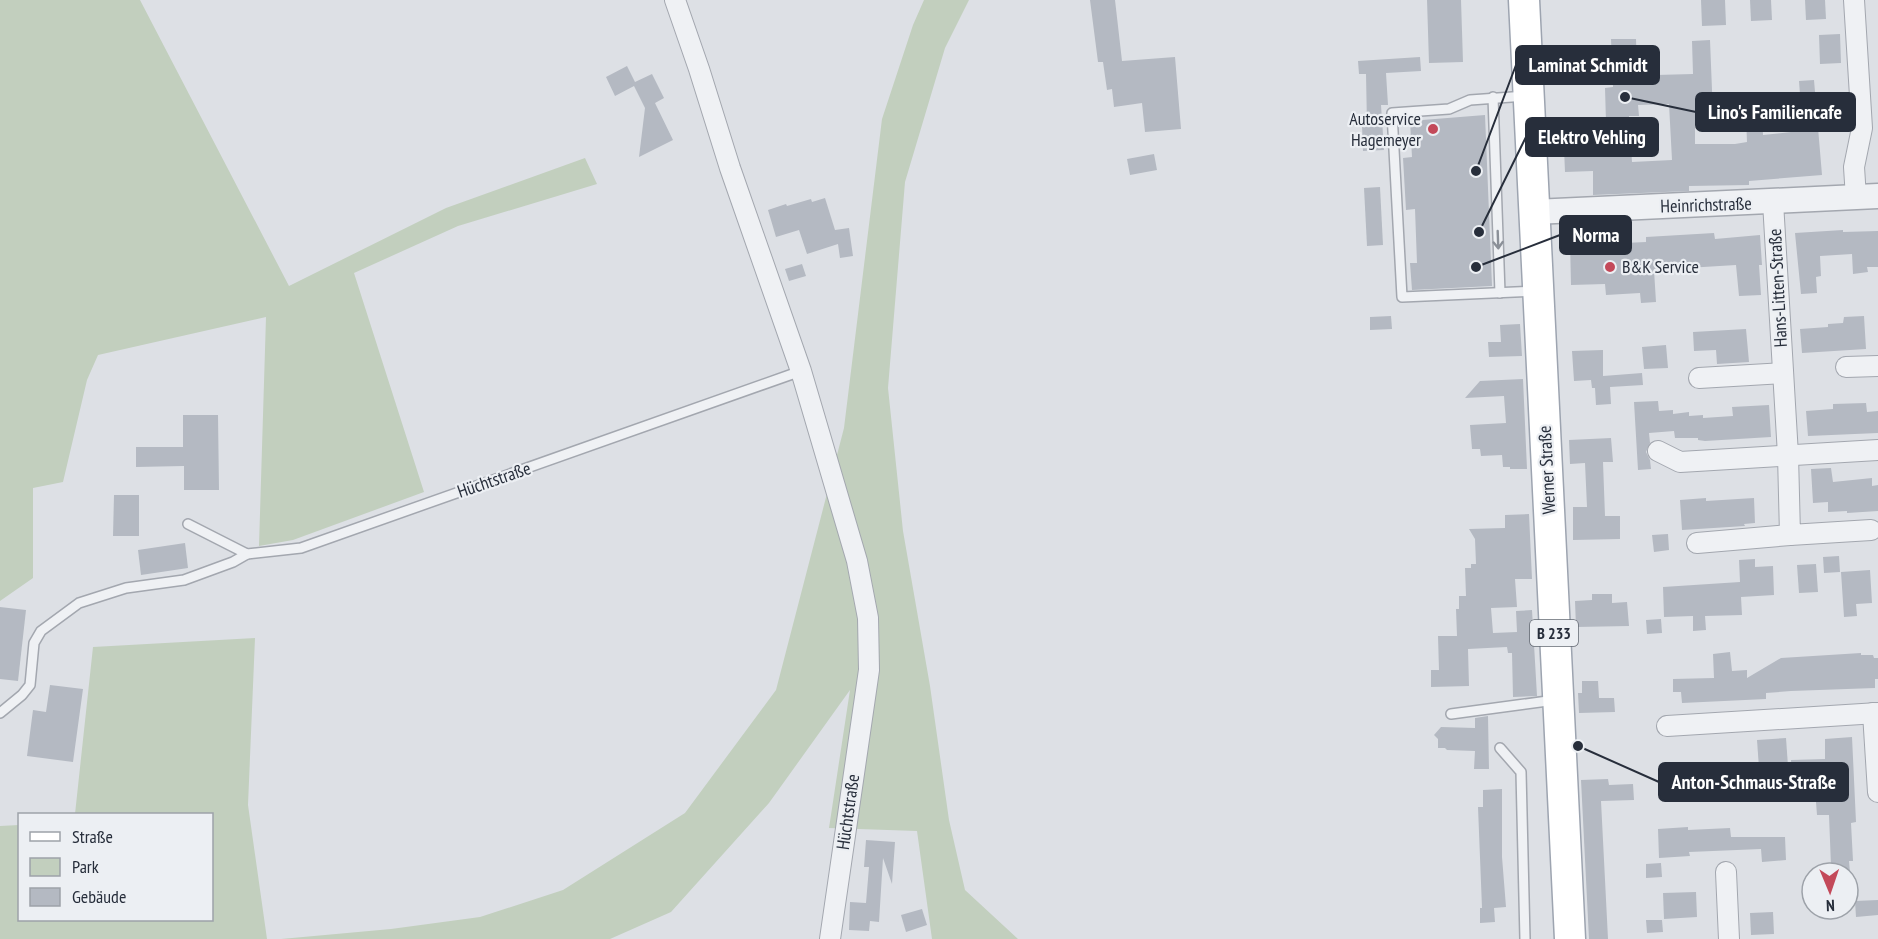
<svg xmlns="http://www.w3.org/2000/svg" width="1878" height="939" viewBox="0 0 1878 939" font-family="'PT Sans Narrow',sans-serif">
<rect width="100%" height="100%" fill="#dde0e5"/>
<g fill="#c2cfbe">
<path d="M0,0H140L289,286L446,208L585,158L597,184L458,226L354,273L424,492L293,540L259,546L266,317L98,355L87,380L63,482L33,488V578L0,601Z"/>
<path d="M924,0H969L945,48L905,182L888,388L903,531L930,686L949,820L965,890L1018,939H932L917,831L829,828L850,690L769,803L671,912L610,939H281L391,929L480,917L563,890L685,813L776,690L844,428L882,119L913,25Z"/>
<path d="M255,638L248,805L267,939H0V826L19,825L20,920H212V814H75L93,647Z"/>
</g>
<g fill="#b4b9c2" fill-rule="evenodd">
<path d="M1090,0H1115L1122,61L1175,57L1181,129L1145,132L1142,103L1114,107L1112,89L1107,90L1103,62H1098Z"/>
<path d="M1427,0H1461L1463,62L1429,63Z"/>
<path d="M1701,0H1725L1726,25L1702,26Z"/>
<path d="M1750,0H1771L1772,20L1751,21Z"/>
<path d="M1805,0H1825L1826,19L1806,20Z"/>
<path d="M1840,34L1841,63L1820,64L1819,35Z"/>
<path d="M1611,39H1636L1637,69L1656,68V75L1693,74L1692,41L1710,40L1713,115L1695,116V144H1735L1747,142L1746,117L1762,116L1763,135L1791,132L1789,108H1801L1799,81L1814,80L1822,175L1749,181V185L1689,186V191L1593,195V171L1565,172L1563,124L1606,122L1605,88L1613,87ZM1669,104L1672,160L1632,162L1629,116H1639L1638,105Z"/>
<path d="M1420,57L1421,71L1386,73L1388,105H1381L1384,150L1363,151L1362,125H1367L1366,74H1359L1358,61Z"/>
<path d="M627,66L635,82L652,74L664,98L655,103L673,140L639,157L645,108L634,86L615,96L606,77Z"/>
<path d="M1485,115L1492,286L1412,290L1410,263H1417L1415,209L1406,210L1403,158L1412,157L1410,121Z"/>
<path d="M1154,154L1157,170L1130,175L1127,159Z"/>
<path d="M1380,187L1383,245L1367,246L1364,188Z"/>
<path d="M825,198L835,230L849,228L853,256L840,258L838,244L807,254L799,230L776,237L768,210L786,204L787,206L811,199L812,202Z"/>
<path d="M1843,230V232L1878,231V267H1867L1868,272L1853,274L1852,254L1820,256L1821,276L1816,277L1817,293L1801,294L1795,233Z"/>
<path d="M1714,233L1715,239L1760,235L1762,265H1759L1761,295L1739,296L1736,265L1654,270L1656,302L1641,303L1640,293L1606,295L1605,284L1571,285L1570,241L1603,240V244L1646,242V237Z"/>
<path d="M802,264L806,276L789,281L785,269Z"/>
<path d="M1391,316L1392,329L1370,330V317Z"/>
<path d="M1864,316L1866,349L1802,353L1800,329L1828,327V324L1843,323L1844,317Z"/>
<path d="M1520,324L1522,356L1489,357L1488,342H1501L1500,325Z"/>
<path d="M1746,329L1749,362L1717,364L1716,350L1694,351L1693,332Z"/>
<path d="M1666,345L1668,368L1644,369L1642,347Z"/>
<path d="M1603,350V376L1642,373L1643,385L1610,387L1611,404L1596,405L1595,388H1592L1591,380L1574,381L1572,351Z"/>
<path d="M1523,379L1527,469H1510V467H1503L1502,455L1481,456L1480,449H1472L1470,425L1506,423L1504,396L1465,398L1480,381Z"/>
<path d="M1658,401L1659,411L1673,410V414L1689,412V416L1703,415V418L1733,416L1732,407L1769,405L1771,437L1705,441L1698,440V438H1675L1674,431L1649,433L1650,443L1646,452L1650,460L1651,469L1638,470L1634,402Z"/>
<path d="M1866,403L1867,412L1878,411V433L1808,436L1806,411L1833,409V404Z"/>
<path d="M183,415H218L219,490H184V466L136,467V447H183Z"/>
<path d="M1611,438L1613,462H1603L1605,516H1620V539L1573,540V507H1587L1585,463L1570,464L1569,440Z"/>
<path d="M1831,468L1833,482L1872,478V486L1878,485V511L1847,513V511L1828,512V502L1813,503L1811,469Z"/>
<path d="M114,495H139V536H113Z"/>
<path d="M1706,498V501L1754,498L1755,523L1744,524L1745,526L1682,530L1680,500Z"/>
<path d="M1529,514L1532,579H1515L1517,607L1491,608L1493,633L1517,632L1516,611L1532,610L1537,696L1513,697L1512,653H1508L1507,647L1468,649L1469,686L1431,687V670H1439L1438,636H1457L1456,609H1459V596H1466L1465,568H1471V564H1476L1475,539L1469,529L1505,528V515Z"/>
<path d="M1668,534L1669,550L1654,552L1652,535Z"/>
<path d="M185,543L188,568L141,575L138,550Z"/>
<path d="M1839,556L1840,572L1824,573L1823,557Z"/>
<path d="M1755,559V567L1773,566L1774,595L1741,597L1742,615L1705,616L1706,630L1693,631V616L1664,617L1663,587L1740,582L1739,560Z"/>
<path d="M1816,564L1818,592L1799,593L1797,565Z"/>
<path d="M1870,570L1872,603L1856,604L1857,616L1844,617L1841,572Z"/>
<path d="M1592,594H1612V603L1627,602L1629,626L1576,627L1575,601L1592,600Z"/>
<path d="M0,607L26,610L18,681L0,679Z"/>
<path d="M1661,619L1662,633L1647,634L1646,620Z"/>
<path d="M1730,652L1732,671L1747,670V678L1781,658L1861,653V655H1873L1874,658H1878V679H1875V688L1791,691L1766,693V699L1682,703L1681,692H1673V679L1714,678L1713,654Z"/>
<path d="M1582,681H1598L1599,698H1614L1615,712L1579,713L1578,693H1582Z"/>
<path d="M50,685L83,689L73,762L27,756L33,710L46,712Z"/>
<path d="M1488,716L1489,769H1474L1475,751L1447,750L1445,748H1438V739L1434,735L1441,727L1475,728V718Z"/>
<path d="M1852,737L1856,822L1851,823L1853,861H1849L1850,873H1838L1837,866H1831L1829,815H1817L1816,802L1837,801L1836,776L1792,778L1791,760L1825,759V739Z"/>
<path d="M1786,738L1788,766L1759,768L1757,740Z"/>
<path d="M1608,779L1609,785L1633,784L1634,800L1601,801L1608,939H1589L1581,780Z"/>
<path d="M1502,789V857L1506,907L1494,908L1495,922L1480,923V908H1482L1478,807H1483V790Z"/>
<path d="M1688,827V830L1730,828L1731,837H1785L1786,860L1762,862L1761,849L1689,852L1690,856L1659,858L1658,829Z"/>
<path d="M866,840L895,842L892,884L883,858L879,922L870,921L869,931L849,930L850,902L866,903L869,867H864Z"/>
<path d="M1661,863L1662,877L1646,878V864Z"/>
<path d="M1696,892L1697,917L1664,919L1663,893Z"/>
<path d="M1878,900V915L1856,917L1855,901Z"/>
<path d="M922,909L927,925L906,932L901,915Z"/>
<path d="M1773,912L1774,934L1751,935L1750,913Z"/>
<path d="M1646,920H1662L1663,932L1647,933Z"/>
</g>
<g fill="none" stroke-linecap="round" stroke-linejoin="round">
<defs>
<g id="service">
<path d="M1526,96L1470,100L1449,109L1392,113L1402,297L1536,291"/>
<path d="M1493,97L1500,293"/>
<path d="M188,524L247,554L301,548L801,371"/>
<path d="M0,713L22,695L30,685L34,643L41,631L79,603L126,588L184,580L233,562L247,554"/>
<path d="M1451,714L1555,700"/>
<path d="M1500,748L1521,772L1525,939"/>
</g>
<g id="minor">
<path d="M675,0L699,69L730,168L801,371L857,561L868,618L869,670L830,939"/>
<path d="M1854,0L1862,128L1854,167L1856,198"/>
<path d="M1773,202L1788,455L1790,535L1871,530"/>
<path d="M1846,367L1878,366"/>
<path d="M1699,378L1783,373"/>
<path d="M1658,451L1680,462L1878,450"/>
<path d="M1697,543L1790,535"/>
<path d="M1873,713L1878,792"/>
<path d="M1667,726L1878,713"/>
<path d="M1726,872L1729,939"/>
</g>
<path id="tertiary" d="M1534,212L1878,196"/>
<path id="primary" d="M1524,0L1570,939"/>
</defs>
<use href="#service" stroke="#a3a7af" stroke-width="12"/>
<use href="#minor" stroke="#a3a7af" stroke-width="22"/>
<use href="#tertiary" stroke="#a3a7af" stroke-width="27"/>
<use href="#primary" stroke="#9da4b0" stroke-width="33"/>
<use href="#service" stroke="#eff1f4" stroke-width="9"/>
<use href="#minor" stroke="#eff1f4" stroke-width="20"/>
<use href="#tertiary" stroke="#eff1f4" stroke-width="24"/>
<use href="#primary" stroke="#fff" stroke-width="30"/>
</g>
<defs><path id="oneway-shaft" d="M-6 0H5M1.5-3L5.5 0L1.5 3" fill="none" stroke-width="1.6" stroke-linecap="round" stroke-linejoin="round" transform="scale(1.5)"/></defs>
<use stroke="#8b9098" href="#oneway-shaft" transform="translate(1498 240) rotate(88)"/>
<g fill="#c34959" stroke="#eceff3" stroke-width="2">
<circle cx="1433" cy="129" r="6"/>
<circle cx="1610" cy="267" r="6"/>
</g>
<g text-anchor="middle" stroke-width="4.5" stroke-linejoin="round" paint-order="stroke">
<rect fill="#eceff3" stroke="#626872" stroke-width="1.5" x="1530" y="620" width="48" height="26" rx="4.5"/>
<g font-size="16" font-weight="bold" fill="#272e3b">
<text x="1554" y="639">B 233</text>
</g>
<g font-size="18" fill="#272e3b" stroke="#eceff3" text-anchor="end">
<text x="1421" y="125">Autoservice<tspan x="1421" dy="21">Hagemeyer</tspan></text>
<text x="1622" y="273" text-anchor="start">B&amp;K Service</text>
</g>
<g font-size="18" fill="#272e3b" stroke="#eceff3">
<text transform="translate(1706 205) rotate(-2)" y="6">Heinrichstraße</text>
<text transform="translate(1778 288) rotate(-93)" y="6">Hans-Litten-Straße</text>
<text transform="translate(1547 470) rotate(-93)" y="6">Werner Straße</text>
<text transform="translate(494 480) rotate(-19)" y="6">Hüchtstraße</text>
<text transform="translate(848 812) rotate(-82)" y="6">Hüchtstraße</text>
</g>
</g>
<path fill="none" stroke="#272e3b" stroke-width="2" d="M1476 171L1516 65M1625 97L1696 112M1479 232L1526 137M1476 267L1560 235M1578 746L1659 782"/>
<g fill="#272e3b" stroke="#eceff3" stroke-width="2">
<circle cx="1476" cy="171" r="6"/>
<circle cx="1625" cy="97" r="6"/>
<circle cx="1479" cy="232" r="6"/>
<circle cx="1476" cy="267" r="6"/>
<circle cx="1578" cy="746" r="6"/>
</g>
<g fill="#272e3b" stroke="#272e3b" stroke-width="2">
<rect x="1516" y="46" width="143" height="38" rx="6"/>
<rect x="1696" y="93" width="159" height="38" rx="6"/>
<rect x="1526" y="118" width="132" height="38" rx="6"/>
<rect x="1560" y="216" width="71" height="38" rx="6"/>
<rect x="1659" y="763" width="189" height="38" rx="6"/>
</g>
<g font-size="20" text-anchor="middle" font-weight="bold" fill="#fff">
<text x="1588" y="72">Laminat Schmidt</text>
<text x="1775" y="119">Lino's Familiencafe</text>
<text x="1592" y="144">Elektro Vehling</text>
<text x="1596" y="242">Norma</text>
<text x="1754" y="789">Anton-Schmaus-Straße</text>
</g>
<rect x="18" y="813" width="195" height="108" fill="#eceff3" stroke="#9da2a9" stroke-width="1.5"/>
<rect x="30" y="832" width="30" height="9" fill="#ffffff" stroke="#9da2a9" stroke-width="1.5"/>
<text x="72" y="843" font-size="18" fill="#272e3b">Straße</text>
<rect x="30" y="858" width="30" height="18" fill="#c2cfbe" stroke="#9da2a9" stroke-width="1.5"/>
<text x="72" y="873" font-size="18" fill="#272e3b">Park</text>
<rect x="30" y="888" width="30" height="18" fill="#b4b9c2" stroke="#9da2a9" stroke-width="1.5"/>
<text x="72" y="903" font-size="18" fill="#272e3b">Gebäude</text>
<g transform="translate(1830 891) rotate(178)"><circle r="28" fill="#eceff3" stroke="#9da2a9" stroke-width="1.5"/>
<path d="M0-4.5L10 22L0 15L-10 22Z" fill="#c34959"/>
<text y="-9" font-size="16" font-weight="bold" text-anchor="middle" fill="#272e3b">N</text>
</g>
</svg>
